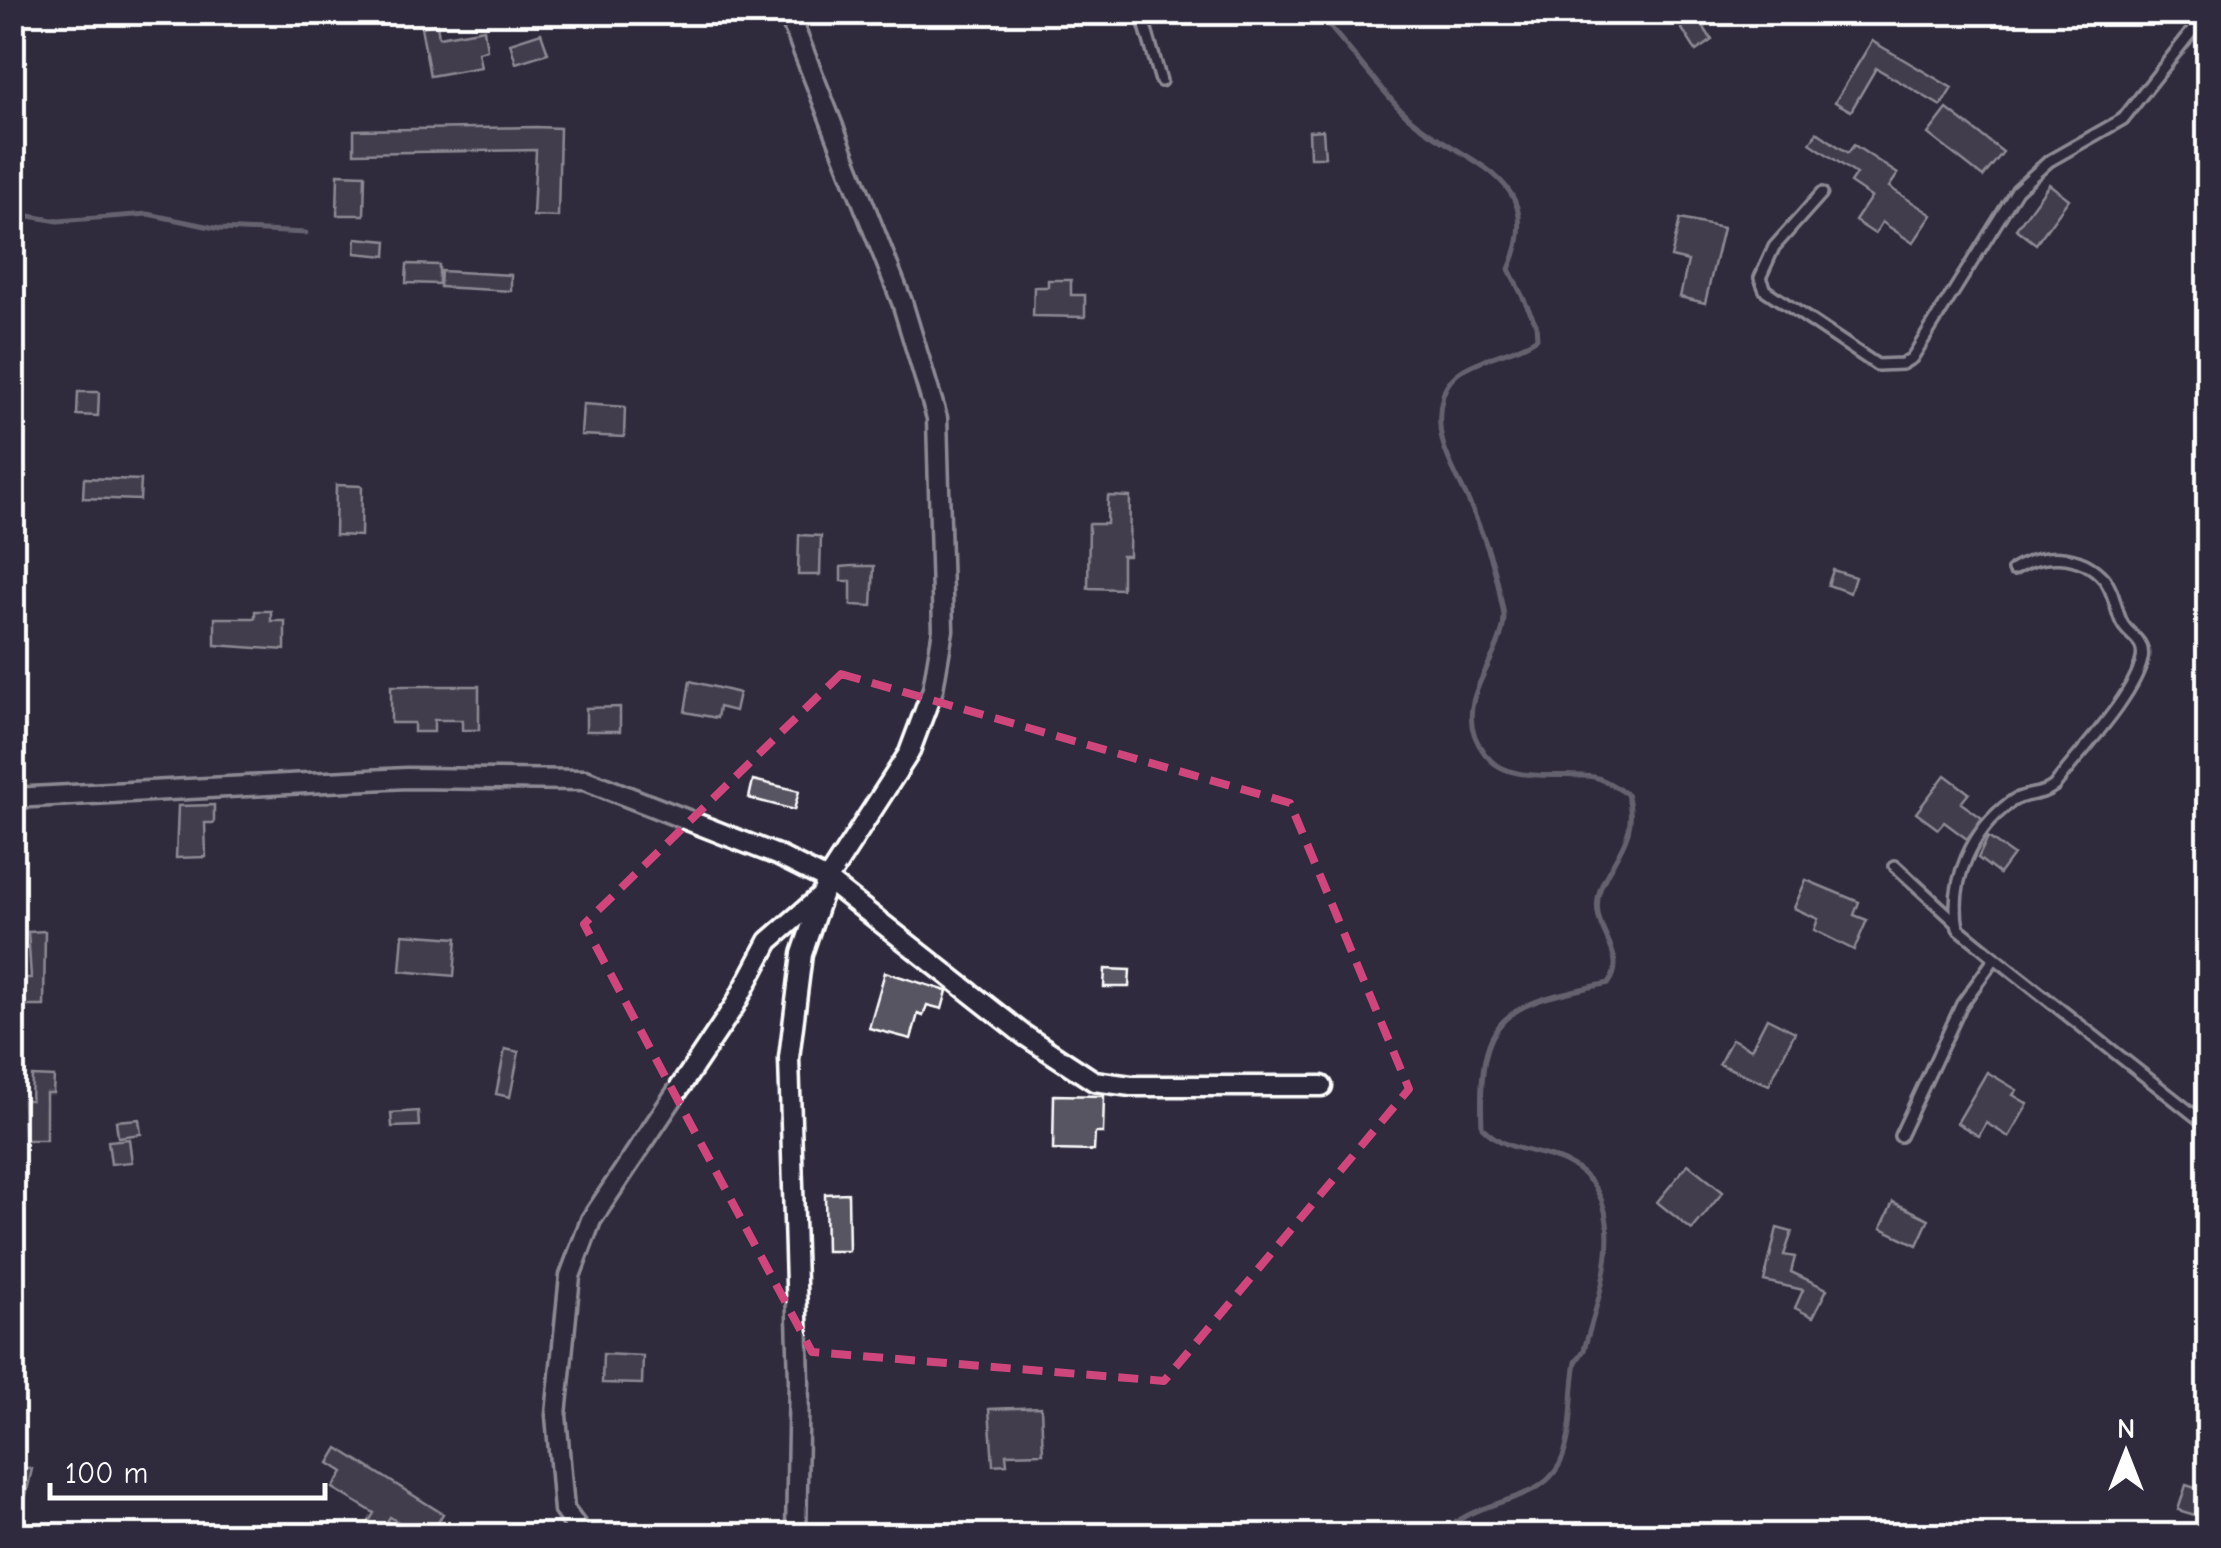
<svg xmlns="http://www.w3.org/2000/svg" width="2221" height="1548" viewBox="0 0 2221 1548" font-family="'Comic Neue',sans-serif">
<rect width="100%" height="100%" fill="#2f2a3d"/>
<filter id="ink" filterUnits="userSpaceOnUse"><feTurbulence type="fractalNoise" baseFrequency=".01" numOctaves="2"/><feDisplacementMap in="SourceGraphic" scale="20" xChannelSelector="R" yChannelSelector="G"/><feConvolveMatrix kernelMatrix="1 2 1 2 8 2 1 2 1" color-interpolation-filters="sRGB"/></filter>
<g filter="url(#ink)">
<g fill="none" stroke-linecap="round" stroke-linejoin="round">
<g stroke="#a7a6ad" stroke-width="5">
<path d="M1317,12C1345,43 1370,76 1397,106C1448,162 1554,168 1509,269L1536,324L1537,338C1510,358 1454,357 1443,395C1431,438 1453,466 1469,502C1482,532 1495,564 1500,595C1501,602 1504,611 1504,618C1502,664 1446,703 1485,754C1509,786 1561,771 1594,777C1605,779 1617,788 1627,794C1645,849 1587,873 1599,918C1605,942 1625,960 1609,983C1504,1005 1477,1012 1482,1127C1507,1153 1534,1148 1565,1162C1638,1197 1599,1294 1584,1350L1576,1362C1570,1393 1574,1424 1564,1454C1546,1509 1480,1492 1440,1536"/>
<path d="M12,213L58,221L148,214L220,229L306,233"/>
</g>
</g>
<g fill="#595564" stroke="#fff" stroke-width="2.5">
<path d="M1694,12L1712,40L1696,51L1677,21Z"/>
<path d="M437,24L439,37L484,29L487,50L478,52L481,67L430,76L421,27Z"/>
<path d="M541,33L548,53L516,63L510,43Z"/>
<path d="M1872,41L1952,88L1941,106L1876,68L1851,111L1835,102Z"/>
<path d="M1947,109L2003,152L1983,177L1928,134Z"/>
<path d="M536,127L560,128L558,217L533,216L536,150L354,153V130Z"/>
<path d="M1323,130L1325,157H1310L1309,131Z"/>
<path d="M1817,132L1848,153L1854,145L1898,174L1889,187L1932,215L1913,243L1882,222L1875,234L1855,221L1871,197L1850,183L1856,174L1810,143Z"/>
<path d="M338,174L365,175L364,215H337Z"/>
<path d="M2049,184L2069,199L2036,244L2016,229Z"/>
<path d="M1680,219L1723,228L1705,303L1680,297L1688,261L1671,257Z"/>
<path d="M356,238L387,241L386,256L355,253Z"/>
<path d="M407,264L439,265V284L406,283Z"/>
<path d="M441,271L511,275V291L440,287Z"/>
<path d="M1048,280H1071V295H1085V317L1033,316L1034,287H1048Z"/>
<path d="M78,392H99L98,416L77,415Z"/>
<path d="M583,404L625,407L624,437L581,435Z"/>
<path d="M84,478L141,480L140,500L83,498Z"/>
<path d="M336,485L362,486L361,536L335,535Z"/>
<path d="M1108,496L1130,497L1129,556H1122V589L1088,588L1089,524H1107Z"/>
<path d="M799,535L821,536L820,575H798Z"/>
<path d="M852,566H874L872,606L851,605V581H841V567Z"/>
<path d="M1833,570L1855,577L1850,593L1828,585Z"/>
<path d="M255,611H271V621H285V650L215,645V618H255Z"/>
<path d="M690,681L739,693L735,711L719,707L717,718L685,712Z"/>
<path d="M391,686H479V730H462V720H434V732H414V723H391Z"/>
<path d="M620,707V731H586V708Z"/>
<path d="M1945,775L1969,793L1961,803L1982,818L1967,839L1944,822L1938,829L1916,813Z"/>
<path d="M753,780L799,791L794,810L749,798Z"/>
<path d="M214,805V823H205L206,857L176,858L178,806Z"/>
<path d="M1988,837L2013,855L1999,874L1978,858Z"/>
<path d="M1806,880L1859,902L1854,915L1867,920L1854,950L1814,930L1818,919L1794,908Z"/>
<path d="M45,931L44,1006H25V978H31L28,932Z"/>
<path d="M403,934L457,938L454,976L400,971Z"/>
<path d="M1105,969L1130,970L1129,987H1104Z"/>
<path d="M885,972L947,991L942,1009L927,1005L923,1016L918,1014L911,1039L869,1028Z"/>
<path d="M1767,1018L1795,1032L1769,1085L1719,1064L1732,1039L1751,1049Z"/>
<path d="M505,1049L519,1052L510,1097L496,1094Z"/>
<path d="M1987,1072L2017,1090L2013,1095L2028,1104L2009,1137L1986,1123L1979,1136L1957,1123Z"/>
<path d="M32,1076L54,1077L53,1093H46V1140H24L23,1100H31Z"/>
<path d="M1054,1095L1104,1096L1103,1133H1095L1094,1151L1053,1150Z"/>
<path d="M418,1111L419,1126L392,1127L391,1113Z"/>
<path d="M139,1119L141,1134L118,1137L116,1121Z"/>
<path d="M129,1139L132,1162L111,1164L108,1141Z"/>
<path d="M1688,1164L1723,1192L1692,1230L1657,1202Z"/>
<path d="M848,1193L849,1251H826L825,1194Z"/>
<path d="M1893,1202L1929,1219L1917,1245L1881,1228Z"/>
<path d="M1777,1228L1792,1232L1784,1255L1795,1257L1791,1272L1827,1289L1813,1317L1795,1308L1803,1290L1764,1281Z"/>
<path d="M603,1354L643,1356L642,1384L602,1383Z"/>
<path d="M1041,1407L1043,1453L1006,1454L1007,1464L993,1465L989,1409Z"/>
<path d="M338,1448L443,1514L430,1536H421L390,1517L380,1533L367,1525L374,1513L333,1488L343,1472L329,1463Z"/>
<path d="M12,1465L32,1469L18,1529L12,1528Z"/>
<path d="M2186,1485L2208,1492V1519L2178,1510Z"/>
</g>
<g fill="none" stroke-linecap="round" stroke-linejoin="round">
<defs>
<g id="service">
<path d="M1141,12L1161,81"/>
<path d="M1822,193L1774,247L1760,278L1765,290L1877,365L1902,364L1912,358L2017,190L2049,161L2123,119L2207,12"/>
<path d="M1895,866L1956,922"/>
<path d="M1995,958L1958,928C1949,881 1972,830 2011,802C2024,792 2040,797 2054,786C2078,754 2135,695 2142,659C2146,639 2127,636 2121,621C2115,607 2114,591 2104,579C2080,551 2040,553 2013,570"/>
<path d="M1900,1136L1962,1004L1995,958L2208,1126"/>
</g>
<g id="minor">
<path d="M788,12L902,302L937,418L943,630L933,689L909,753L827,880L802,954L789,1058L799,1380L796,1536"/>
<path d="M12,798L407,778L585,780L777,855L827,880L1024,1035L1094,1081L1131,1086H1322"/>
<path d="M583,1536L564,1510L556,1415L570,1276L591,1220L735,1005L769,941L822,895"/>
</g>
</defs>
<use href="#service" stroke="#fff" stroke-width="16"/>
<use href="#minor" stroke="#fff" stroke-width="25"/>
<use href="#service" stroke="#2f2a3d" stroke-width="9"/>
<use href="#minor" stroke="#2f2a3d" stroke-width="18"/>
</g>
</g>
<path d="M0 0H2221V1548H0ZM841,674L1290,803L1409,1089L1164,1381L812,1352L584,924Z" fill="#2f2a3d" fill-opacity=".55" fill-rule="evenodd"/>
<path fill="none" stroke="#ce467c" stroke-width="8" stroke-dasharray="20 12" stroke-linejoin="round" d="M841,674L1290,803L1409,1089L1164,1381L812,1352L584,924Z"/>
<rect width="2221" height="1548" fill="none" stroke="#2f2a3d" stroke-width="50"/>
<rect x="25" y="25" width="2171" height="1498" fill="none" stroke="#fff" stroke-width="4" filter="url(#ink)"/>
<g transform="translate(2126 1453)" stroke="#2f2a3d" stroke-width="8" paint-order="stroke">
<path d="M0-8L18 38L0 25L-18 38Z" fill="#ffffff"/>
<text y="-15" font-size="28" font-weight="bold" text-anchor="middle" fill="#ffffff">N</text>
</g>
<path d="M50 1483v15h275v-15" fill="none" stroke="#ffffff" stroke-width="5"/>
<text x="65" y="1483" font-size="30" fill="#ffffff" stroke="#2f2a3d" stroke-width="8" paint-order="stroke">100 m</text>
</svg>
